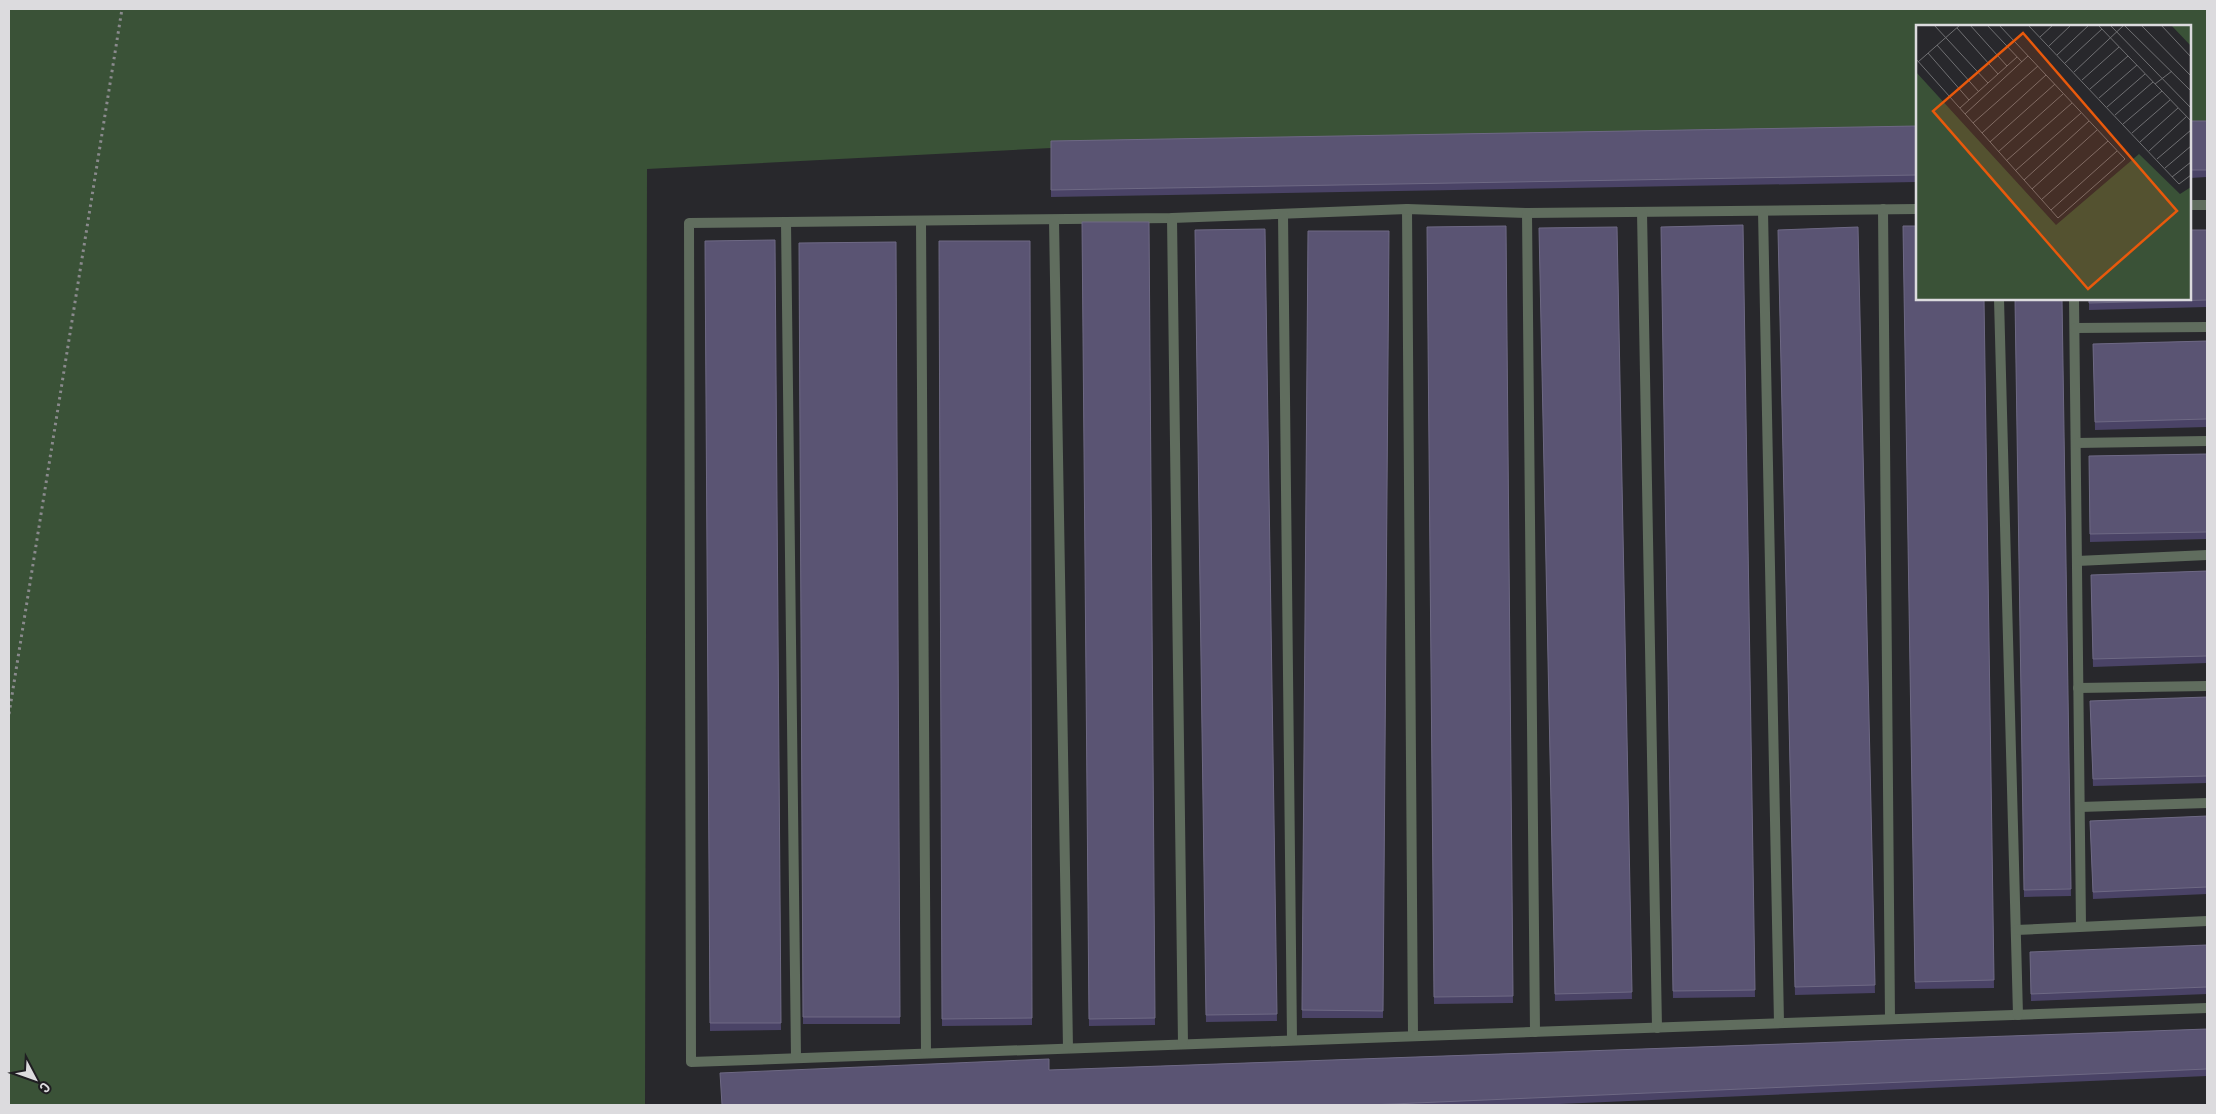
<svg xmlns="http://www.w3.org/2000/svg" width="2216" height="1114" viewBox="0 0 2216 1114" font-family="'Roboto Condensed',sans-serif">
<rect width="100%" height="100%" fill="#28282c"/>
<path fill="#3a5237" d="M9,9H2207V128H2190V26H1917V133L1051,148L647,169L645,1105H9Z"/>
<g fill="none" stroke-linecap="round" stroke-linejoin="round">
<path stroke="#8a8a8d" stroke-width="3" stroke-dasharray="2.5 4" stroke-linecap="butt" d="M9,714L122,9"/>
<g stroke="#606d5e" stroke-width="10">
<path d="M2190,205H2207"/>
<path d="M1407,209L1413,1036"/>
<path d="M1883,209L1890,1019"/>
<path d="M1917,209L1527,213L1407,209L1172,218L689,223L691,1062L2207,1008"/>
<path d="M1763,211L1779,1023"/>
<path d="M1642,212L1657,1028"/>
<path d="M1527,213L1535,1032"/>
<path d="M1283,214L1292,1040"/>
<path d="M1172,218L1183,1044"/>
<path d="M1054,220L1068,1048"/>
<path d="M921,221L926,1053"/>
<path d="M786,222L796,1058"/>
<path d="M1999,299L2018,1015"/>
<path d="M2074,299L2081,926"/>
<path d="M2075,328L2207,327"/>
<path d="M2076,443L2207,441"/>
<path d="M2077,561L2207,555"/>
<path d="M2078,688L2207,686"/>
<path d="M2080,807L2207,803"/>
<path d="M2016,930L2207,921"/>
</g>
</g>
<g fill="#4a4366">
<path d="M2190,121H2207V177L2190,178Z"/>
<path d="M1917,126V182L1051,197V141Z"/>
<path d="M1082,222H1149L1155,1025L1089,1026Z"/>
<path d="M1743,225L1755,997L1673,998L1661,227Z"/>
<path d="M1506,226L1513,1003L1434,1004L1427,227Z"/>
<path d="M1903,226L1984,299L1994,988L1915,989Z"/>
<path d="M1617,227L1632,999L1555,1001L1539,228Z"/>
<path d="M1858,227L1875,993L1795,995L1778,230Z"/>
<path d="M1265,229L1277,1021L1206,1022L1195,230Z"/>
<path d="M2207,230V307L2089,310V299Z"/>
<path d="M1308,231H1389L1383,1018H1302Z"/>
<path d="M775,240L781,1030L710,1031L705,241Z"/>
<path d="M939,241H1030L1032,1025L942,1026Z"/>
<path d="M896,242L900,1024H803L799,243Z"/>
<path d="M2015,299H2062L2071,896L2024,897Z"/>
<path d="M2207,341V427L2095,430L2093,344Z"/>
<path d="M2207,454V539L2090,542L2089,456Z"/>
<path d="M2207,571V663L2093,667L2091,575Z"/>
<path d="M2207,697V783L2093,786L2090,701Z"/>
<path d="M2207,816V894L2093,899L2090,821Z"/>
<path d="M2207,945V994L2031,1001L2030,959Z"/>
<path d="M2207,1029V1076L1536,1105H722L1049,1070Z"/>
</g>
<g fill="#5a5473" stroke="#6e6984">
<rect x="2190" y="121" width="17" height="49"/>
<path d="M1917,126V175L1051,190V141Z"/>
<path d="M1082,222H1149L1155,1018L1089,1019Z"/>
<path d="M1743,225L1755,990L1673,991L1661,227Z"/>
<path d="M1506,226L1513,996L1434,997L1427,227Z"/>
<path d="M1903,226H1917V299H1984L1994,980L1915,982Z"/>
<path d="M1617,227L1632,992L1555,994L1539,228Z"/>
<path d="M1858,227L1875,985L1795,987L1778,230Z"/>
<path d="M1265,229L1277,1014L1206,1015L1195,230Z"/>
<path d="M2190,230H2207V300L2089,303V299H2190Z"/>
<path d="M1308,231H1389L1383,1011L1302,1010Z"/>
<path d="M775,240L781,1023H710L705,241Z"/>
<path d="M939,241H1030L1032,1018L942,1019Z"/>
<path d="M896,242L900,1017H803L799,243Z"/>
<path d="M2015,299H2062L2071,889L2024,890Z"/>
<path d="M2207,341V419L2095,422L2093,344Z"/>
<path d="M2207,454V532L2090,534L2089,456Z"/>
<path d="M2207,571V656L2093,659L2091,575Z"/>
<path d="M2207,697V776L2093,779L2090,701Z"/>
<path d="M2207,816V887L2093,892L2090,821Z"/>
<path d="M2207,945V987L2031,994L2030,952Z"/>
<path d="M2207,1029V1069L1369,1105H722L720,1073L1049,1059V1070Z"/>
</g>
<g transform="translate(1916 25)">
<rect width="275" height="275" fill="#28282c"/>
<path d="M255,0H275V21ZM0,47L140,200L223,129L264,169L275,162V275H0Z" fill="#3a5237"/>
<path fill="none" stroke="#707073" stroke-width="1" d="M18,0L72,58M54,0L91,41M71,0L106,37M112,0L263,159L275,150M182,0L275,96M194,0L275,83M208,0L275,66M225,0L275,51M245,0L275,32M41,3L82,49M124,12L137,0M21,20L63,67M133,21L155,0M12,28L53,75M141,30L173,0M0,34L142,193L209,134L83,0M2,37L44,0M149,38L186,4M158,47L208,0M166,55L203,22M239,59L256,46M174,64L212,31M183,73L221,40M191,82L229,49M44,83L101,32M49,89L112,31M199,90L237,57M57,98L122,41M207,99L246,66M66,108L130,50M216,108L254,75M74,117L139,59M224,117L262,83M233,126L271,91M82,127L147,69M241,134L275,105M90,136L156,78M249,143L275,121M99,146L165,88M256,152L275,137M108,155L173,96M116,164L181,105M125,175L192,116M135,185L201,126"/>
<path fill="#e8590c" fill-opacity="0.15" stroke="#e8590c" stroke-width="2.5" d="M107,8L261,186L172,264L17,86Z"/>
<rect width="275" height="275" fill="none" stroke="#dcdbde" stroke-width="2.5"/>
</g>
<rect width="2216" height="1114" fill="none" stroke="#dcdbde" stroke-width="20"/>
<g transform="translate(35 1079) rotate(131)" stroke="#1f1e22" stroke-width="4" paint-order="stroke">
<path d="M0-4L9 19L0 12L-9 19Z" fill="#dcdbde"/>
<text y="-8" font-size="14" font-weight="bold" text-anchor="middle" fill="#dcdbde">С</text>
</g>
</svg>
